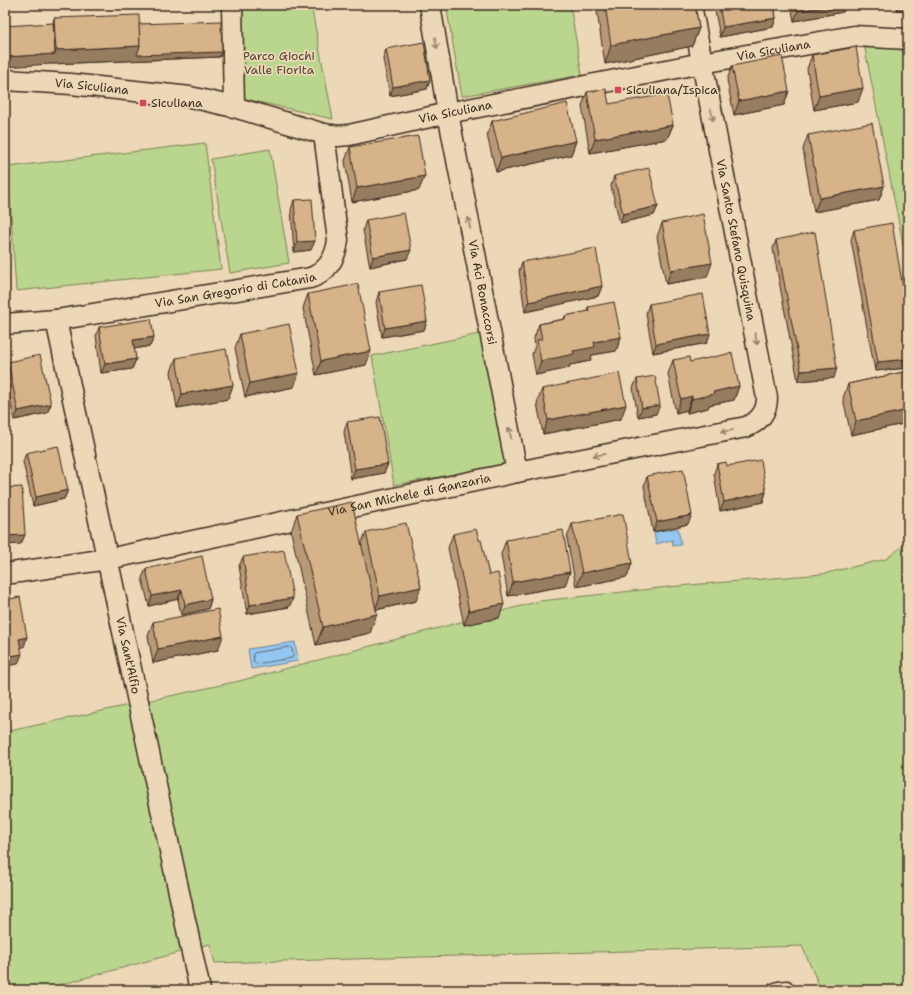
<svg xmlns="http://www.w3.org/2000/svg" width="913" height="995" viewBox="0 0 913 995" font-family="'Shantell Sans',sans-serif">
<rect width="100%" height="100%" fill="#ecd7b6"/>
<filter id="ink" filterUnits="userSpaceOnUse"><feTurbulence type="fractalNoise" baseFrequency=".025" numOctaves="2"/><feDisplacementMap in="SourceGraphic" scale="8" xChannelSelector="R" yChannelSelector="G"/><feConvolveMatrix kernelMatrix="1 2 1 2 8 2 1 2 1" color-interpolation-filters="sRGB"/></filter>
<g filter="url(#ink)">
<g fill="#bad58d" stroke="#7a8056">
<path d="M234,5H311L333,119L237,97Z"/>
<path d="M446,5H570L582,75L462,96Z"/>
<path d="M908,42V270L864,44Z"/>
<path d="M205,143L221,269L16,291L8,167Z"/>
<path d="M270,149L289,263L230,273L211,159Z"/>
<path d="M484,333L511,464L394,485L372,356Z"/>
<path d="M908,542V990H821L802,946L215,963L210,944L41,990H5V732L239,681L540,601L678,586L823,574L886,559Z"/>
</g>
<g fill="#93c6f0" stroke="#70889c">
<path d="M678,528L681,545L673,546L672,540L656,544L654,532Z"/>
<path d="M295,642L298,661L251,669L248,649Z"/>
</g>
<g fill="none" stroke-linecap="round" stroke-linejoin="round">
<path stroke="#5e6872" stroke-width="1" d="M290,647L292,649L293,656L292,658L256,664L254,663L253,654L254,653Z"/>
<defs>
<path id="lane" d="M770,990L778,987L787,986L789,990"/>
<g id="street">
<path d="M232,5L234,107"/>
<path id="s1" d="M430,5L448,113L517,472"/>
<path id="s2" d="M5,80L71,84L190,97L234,107L324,134L338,136L349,135L448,113L702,63L854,36L908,39"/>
<path id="s3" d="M56,320L200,990"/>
<path id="s4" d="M5,324L56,320L310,278C327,273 336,257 338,240L324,134"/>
<path id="s5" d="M5,574L108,559L517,472L746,427C759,422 767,412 767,398L691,5"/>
</g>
</defs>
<use href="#lane" stroke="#3b2a1e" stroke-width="13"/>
<use href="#street" stroke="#3b2a1e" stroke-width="23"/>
<use href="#lane" stroke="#ecd7b6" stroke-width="10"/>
<use href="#street" stroke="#ecd7b6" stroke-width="20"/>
</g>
<g fill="#b99a77" stroke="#3b2a1e">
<path d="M596,5H695L699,28L692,46L605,64Z"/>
<path d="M714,5H774L776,18L773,27L720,37Z"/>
<path d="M791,5H846L843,12L794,21Z"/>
<path d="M54,18L139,24L222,52L220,57L51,64L53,23Z"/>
<path d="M386,49L430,80L427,89L390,96L383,59Z"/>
<path d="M812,55L858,102L814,110L807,69Z"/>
<path d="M732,66L789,91L784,105L734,115L727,80Z"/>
<path d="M587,92L609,104L673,125L667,139L590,153L582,106Z"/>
<path d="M492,121L576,141L571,155L496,172L487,135Z"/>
<path d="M808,135L884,186L879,200L814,212L803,149Z"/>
<path d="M350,147L419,190L352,202L345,161Z"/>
<path d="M614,176L658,206L654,215L620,223L611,186Z"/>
<path d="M294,200L311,250L294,252L291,210Z"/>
<path d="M366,220L407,259L370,267L363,230Z"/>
<path d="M662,223L707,277L666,284L657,237Z"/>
<path d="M854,230L908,318V368L875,371L851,240Z"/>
<path d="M776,240L834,378L798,381L773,249Z"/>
<path d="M522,262L602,286L598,296L525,312L519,271Z"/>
<path d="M379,292L427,321L424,330L382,337L376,302Z"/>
<path d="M308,294L366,365L316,375L303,308Z"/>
<path d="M649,304L707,343L653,353L646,314Z"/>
<path d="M588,307L621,337L616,351L592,355L590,361L570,365L569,368L536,375L532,354L535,346L534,338L539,324L564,319L565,316L587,312Z"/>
<path d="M99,327L154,337L150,346L134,349L136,359L132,369L101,373L96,336Z"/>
<path d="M240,334L294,387L245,397L235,348Z"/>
<path d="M176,358L233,385L228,399L177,408L171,372Z"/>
<path d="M673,360L690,362L739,386L734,400L709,405L708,408L687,413V410L676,413L668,374Z"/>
<path d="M8,362L51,404L47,413L14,420L5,375V370Z"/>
<path d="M908,371V423L851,435L843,398L848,384Z"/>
<path d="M637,379L656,414L638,417L633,388Z"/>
<path d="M542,389L621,419L543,434L537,403Z"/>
<path d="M347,422L388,464L384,473L351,479L344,432Z"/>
<path d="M26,453L68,490L64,499L33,506L23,462Z"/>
<path d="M717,464L727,466L766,492L763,502L720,511L714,474Z"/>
<path d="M647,476L688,524L653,532L644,486Z"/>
<path d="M297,514L361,545L366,532L416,601L376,610L370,633L316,645L291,532Z"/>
<path d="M572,524L632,563L627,577L576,587L567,538Z"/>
<path d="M453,534L479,540L489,575L499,618L464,625L448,548Z"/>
<path d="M506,540L565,586L508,596L501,554Z"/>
<path d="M243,557L293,598L289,607L247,614L239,566Z"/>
<path d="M146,569L211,599L208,609L181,615L178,599L149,606L142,578Z"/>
<path d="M153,622L218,650L153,663L148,636Z"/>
</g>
<g fill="#967d61" stroke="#3b2a1e">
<path d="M833,5H846L843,12L794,21L798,11Z"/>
<path d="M898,5H908V10H896Z"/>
<path d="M776,18L773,27L720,37L723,27Z"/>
<path d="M699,28L692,46L605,64L611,45Z"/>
<path d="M140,46L222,52L220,57L51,64L5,67V57L55,54L56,50Z"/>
<path d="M430,80L427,89L390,96L393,87Z"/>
<path d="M863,88L858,102L814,110L819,96Z"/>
<path d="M789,91L784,105L734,115L739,101Z"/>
<path d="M673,125L667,139L590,153L595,139Z"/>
<path d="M576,141L571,155L496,172L501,158Z"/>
<path d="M425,176L419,190L352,202L357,188Z"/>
<path d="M884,186L879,200L814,212L820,198Z"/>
<path d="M658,206L654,215L620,223L623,214Z"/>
<path d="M315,241L311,250L294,252L297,242Z"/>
<path d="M411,250L407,259L370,267L373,257Z"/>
<path d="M712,263L707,277L666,284L671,270Z"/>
<path d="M602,286L598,296L525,312L529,302Z"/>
<path d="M427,321L424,330L382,337L385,328Z"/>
<path d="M710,334L707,343L653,353L656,344Z"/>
<path d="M154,337L150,346L129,350L133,340Z"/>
<path d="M621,337L616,351L592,355L590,361L570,365L569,368L536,375L541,361L573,351L594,342Z"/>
<path d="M371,351L366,365L316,375L321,361Z"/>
<path d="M136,359L132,369L101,373L105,364Z"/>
<path d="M908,359V368L875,371L878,362Z"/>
<path d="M837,368L834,378L798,381L801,371Z"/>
<path d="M299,373L294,387L245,397L250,383Z"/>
<path d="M233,385L228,399L177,408L182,394Z"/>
<path d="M739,386L734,400L709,405L708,408L687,413L692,399L713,392Z"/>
<path d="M692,396L687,410L676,413L681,399Z"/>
<path d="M51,404L47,413L14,420L18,411Z"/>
<path d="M626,405L621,419L543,434L548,420Z"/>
<path d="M660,405L656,414L638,417L642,408Z"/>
<path d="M908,410V423L851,435L856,421Z"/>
<path d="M388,464L384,473L351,479L355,469Z"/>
<path d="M68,490L64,499L33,506L36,497Z"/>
<path d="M766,492L763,502L720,511L724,502Z"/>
<path d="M692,515L688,524L653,532L657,522Z"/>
<path d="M25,535L21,544L5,545V536Z"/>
<path d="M632,563L627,577L576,587L582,573Z"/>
<path d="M570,572L565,586L508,596L513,582Z"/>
<path d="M421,587L416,601L375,610L380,596Z"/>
<path d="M182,590L178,599L149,606L152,596Z"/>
<path d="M293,598L289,607L247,614L250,605Z"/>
<path d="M211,599L208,609L181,615L185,605Z"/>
<path d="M504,604L499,618L464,625L469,611Z"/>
<path d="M377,614L370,633L316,645L323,627Z"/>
<path d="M223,636L218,650L153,663L158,649Z"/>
<path d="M27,637L24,647L16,648L19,639Z"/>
<path d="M22,654L18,664L5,666V657Z"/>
</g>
<g fill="#d7b38a" stroke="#3b2a1e">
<path d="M605,5H695L699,28L611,45Z"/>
<path d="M719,5H774L776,18L723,27Z"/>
<path d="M797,5H833L798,11Z"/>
<path d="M139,15L140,46L56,50L54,18Z"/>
<path d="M221,21L222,52L137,55L140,46L139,24Z"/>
<path d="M53,23L55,54L5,57V26Z"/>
<path d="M424,42L430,80L393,87L386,49Z"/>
<path d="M856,47L863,88L819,96L812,55Z"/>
<path d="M782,56L789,91L739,101L732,66Z"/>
<path d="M606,89L609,104L667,94L673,125L595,139L587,92Z"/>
<path d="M567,103L576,141L501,158L492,121Z"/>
<path d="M872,123L884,186L820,198L808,135Z"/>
<path d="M418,136L425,176L357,188L350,147Z"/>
<path d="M649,168L658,206L623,214L614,176Z"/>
<path d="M312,199L315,241L297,242L294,200Z"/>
<path d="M404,213L411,250L373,257L366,220Z"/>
<path d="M703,214L712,263L671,270L662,223Z"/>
<path d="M892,223L908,318V359L878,362L854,230Z"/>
<path d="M815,232L837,368L801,371L776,240Z"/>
<path d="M596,248L602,286L529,302L522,262Z"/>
<path d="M358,284L371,351L321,361L308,294Z"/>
<path d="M421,285L427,321L385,328L379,292Z"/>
<path d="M703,294L710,334L656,344L649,304Z"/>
<path d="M614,302L621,337L594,342L595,347L573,351L574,354L541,361L537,340L542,339L539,324L565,319V316L589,311L588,307Z"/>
<path d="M151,319L154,337L133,340L136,359L105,364L99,327Z"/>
<path d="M289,324L299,373L250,383L240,334Z"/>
<path d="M226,349L233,385L182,394L176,358Z"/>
<path d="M732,353L739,386L713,392L714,394L692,399V396L681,399L673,360L689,357L690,362Z"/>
<path d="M40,355L51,404L18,411L8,362Z"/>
<path d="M908,371V410L856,421L848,384Z"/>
<path d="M619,373L626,405L548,420L542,389Z"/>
<path d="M655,376L660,405L642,408L637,379Z"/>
<path d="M380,417L388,464L355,469L347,422Z"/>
<path d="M58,446L68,490L36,497L26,453Z"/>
<path d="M761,460L766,492L724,502L717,464L726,462L727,466Z"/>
<path d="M683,469L692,515L657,522L647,476Z"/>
<path d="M22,487L25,535L5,536V488Z"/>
<path d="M352,502L377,614L323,627L297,514Z"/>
<path d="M623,514L632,563L582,573L572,524Z"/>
<path d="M406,523L421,587L380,596L366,532Z"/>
<path d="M476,529L479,540H481L489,575L498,573L504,604L469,611L453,534Z"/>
<path d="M563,530L570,572L513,582L506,540Z"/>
<path d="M284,550L293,598L250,605L243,557Z"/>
<path d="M202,556L211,599L185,605L182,590L152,596L146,569Z"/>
<path d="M20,597L27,637L19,639L22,654L5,657V600Z"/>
<path d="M218,609L223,636L158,649L153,622Z"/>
<path d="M781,985L783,990H764Z"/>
</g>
<defs><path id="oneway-shaft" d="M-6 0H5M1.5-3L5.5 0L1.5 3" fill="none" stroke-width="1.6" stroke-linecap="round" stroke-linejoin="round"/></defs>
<g stroke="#94806a">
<use href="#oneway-shaft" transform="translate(436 43) rotate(80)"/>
<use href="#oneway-shaft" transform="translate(712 115) rotate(79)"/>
<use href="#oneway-shaft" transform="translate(469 223) rotate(-101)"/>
<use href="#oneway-shaft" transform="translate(756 339) rotate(79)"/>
<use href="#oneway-shaft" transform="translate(727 431) rotate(169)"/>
<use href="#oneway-shaft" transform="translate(510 433) rotate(-101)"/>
<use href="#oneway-shaft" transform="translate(599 455) rotate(169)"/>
</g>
</g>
<g fill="#d1495b" stroke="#ecd7b6" stroke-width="1.5">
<rect x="614" y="86" width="8" height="8" rx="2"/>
<rect x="139" y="99" width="8" height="8" rx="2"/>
</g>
<g text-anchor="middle" stroke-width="3.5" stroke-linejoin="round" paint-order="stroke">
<g font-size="12" fill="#3b2a1e" stroke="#ecd7b6">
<text dy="4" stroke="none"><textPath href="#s2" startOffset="783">Via Siculiana</textPath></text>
<text dy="4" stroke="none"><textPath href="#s2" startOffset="87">Via Siculiana</textPath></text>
<text dy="4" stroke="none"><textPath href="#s2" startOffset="459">Via Siculiana</textPath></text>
<text transform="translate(736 240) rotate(79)" y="4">Via Santo Stefano Quisquina</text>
<text dy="4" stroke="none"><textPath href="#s4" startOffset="233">Via San Gregorio di Catania</textPath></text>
<text dy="4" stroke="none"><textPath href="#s1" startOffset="292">Via Aci Bonaccorsi</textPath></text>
<text dy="4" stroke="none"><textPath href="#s5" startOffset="412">Via San Michele di Ganzaria</textPath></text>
<text dy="4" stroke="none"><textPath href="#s3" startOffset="343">Via Sant'Alfio</textPath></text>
</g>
<g font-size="12" fill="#4e442f" stroke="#ecd7b6">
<text x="279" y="60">Parco Giochi<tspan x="279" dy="14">Valle Fiorita</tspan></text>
</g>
<g font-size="12" fill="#3b2a1e" stroke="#ecd7b6" text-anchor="start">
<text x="626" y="94">Siculiana/Ispica</text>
<text x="151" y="107">Siculiana</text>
</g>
</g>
<rect width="913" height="995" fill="none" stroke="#ecd7b6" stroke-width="20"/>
<rect x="10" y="10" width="893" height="975" fill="none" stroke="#3b2a1e" stroke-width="1.5" filter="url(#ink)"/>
</svg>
